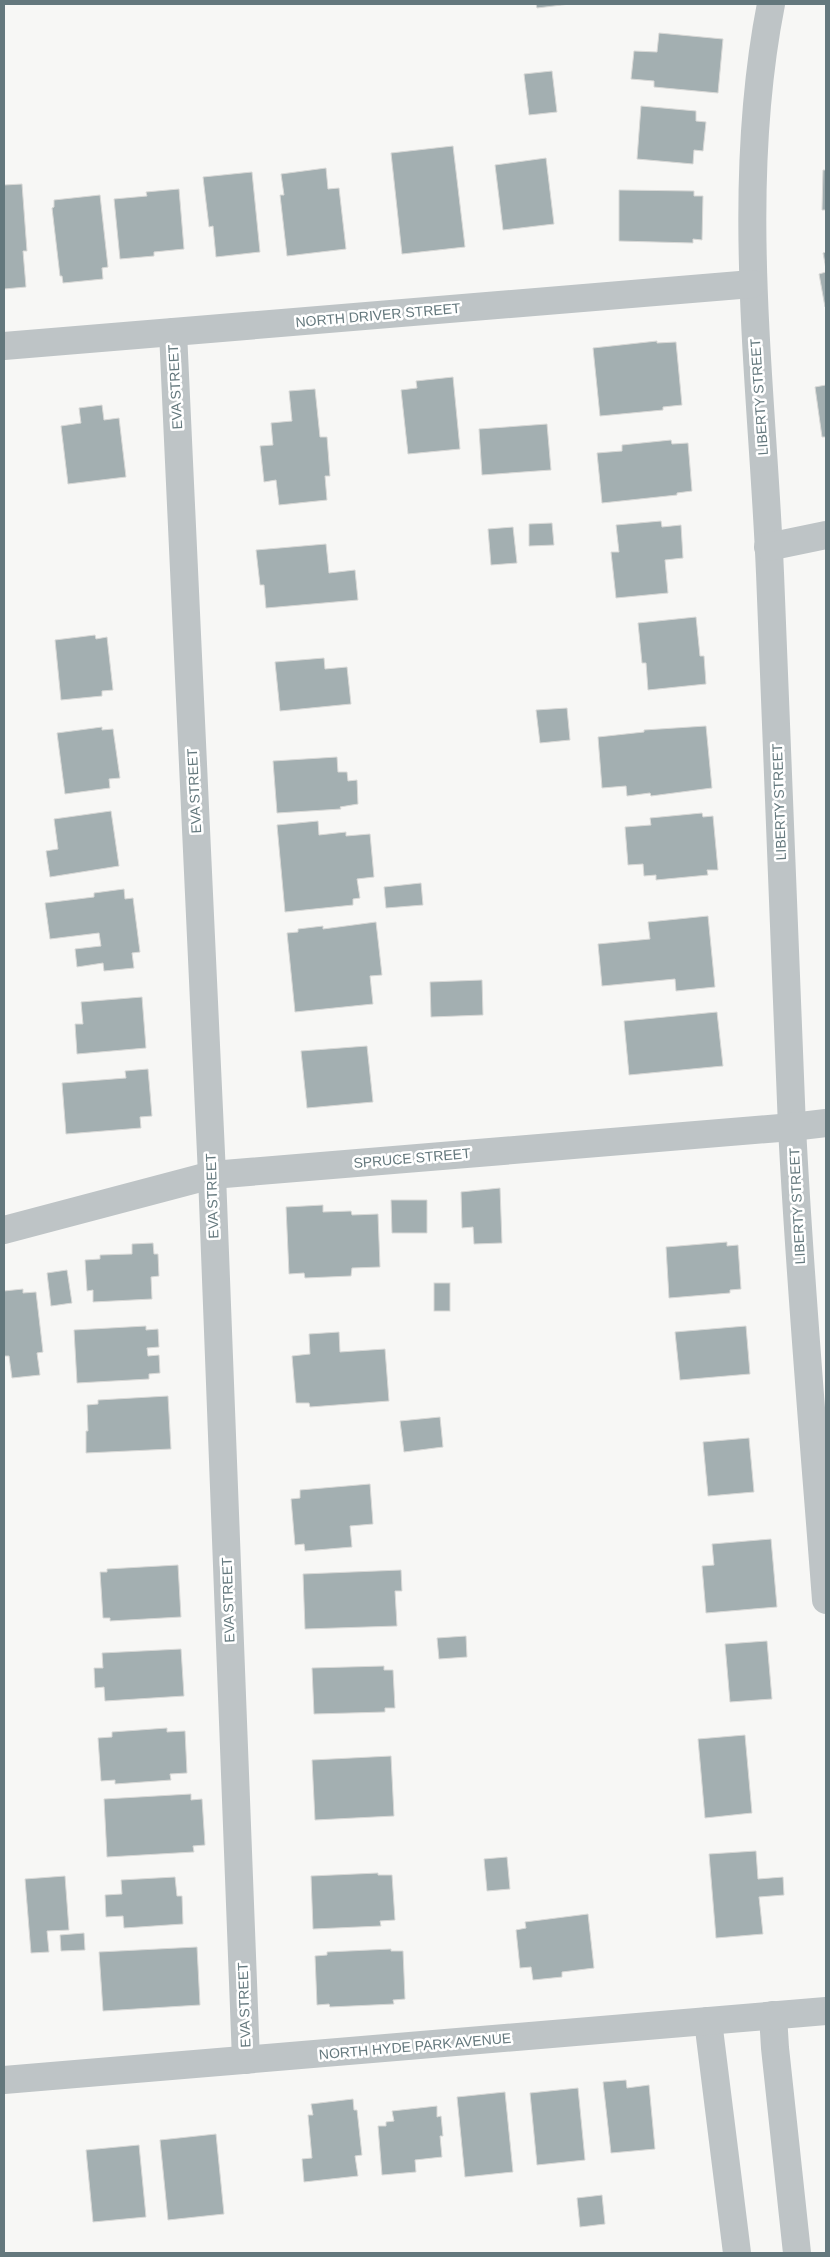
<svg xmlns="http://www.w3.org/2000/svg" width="830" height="2257" viewBox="0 0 830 2257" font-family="Helvetica,sans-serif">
<rect width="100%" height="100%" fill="#f7f7f5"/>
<g fill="#a3afb1" stroke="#d9d9d7">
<path d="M536,4H570L537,8Z"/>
<path d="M659,33L723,39L718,93L654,87V81L631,79L634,51L657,52Z"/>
<path d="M552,71L557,112L529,115L524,74Z"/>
<path d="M641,106L696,111V121L706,122L703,151L694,150L693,164L637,159Z"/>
<path d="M453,146L465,247L402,254L391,153Z"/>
<path d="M546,158L554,224L503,230L495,165Z"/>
<path d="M326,168L328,189L339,188L346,249L287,256L280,195H284L281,174Z"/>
<path d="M823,170H826V210H822Z"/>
<path d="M252,172L260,252L216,257L213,226L209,227L203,177Z"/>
<path d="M22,184L27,251H23L26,287L4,289V185Z"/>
<path d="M179,189L184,249L154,252V256L120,259L114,199L147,196L146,192Z"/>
<path d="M619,190L694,191V196H703L702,240L693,239V243L619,241Z"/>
<path d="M100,195L108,267L102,268L103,279L63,283L62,276H60L52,208L54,207V200Z"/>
<path d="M826,252V269L823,253Z"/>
<path d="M826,272V307H825L819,274Z"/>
<path d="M657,341V343L676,342L682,405L663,407V410L600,416L593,348Z"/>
<path d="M453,377L460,449L408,454L401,390L417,388L416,381Z"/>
<path d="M826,385V437H822L815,387Z"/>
<path d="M315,389L320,437H327L330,476H325L327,500L279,505L276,480L264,482L260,446L273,445L271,423L292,421L289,391Z"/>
<path d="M102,405L104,420L119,418L126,477L68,484L61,426L81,423L79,408Z"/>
<path d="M547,424L551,470L482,475L479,429Z"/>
<path d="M671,440L672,444L688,443L692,491L677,493V495L602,503L597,453L622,451V445Z"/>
<path d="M661,521L662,527L681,525L683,558L665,560L668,593L616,598L611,552H619L616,525Z"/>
<path d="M552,523L554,545L529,546V524Z"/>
<path d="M513,527L517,563L491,565L488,529Z"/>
<path d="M326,544L329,573L355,570L358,600L266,608L264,585H260L256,550Z"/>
<path d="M696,617L700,656H704L706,684L648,690L646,663H642L638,623Z"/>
<path d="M95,635L96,639L107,637L113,690L102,691V696L61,700L55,640Z"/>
<path d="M324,658L325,669L347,667L351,704L280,711L275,662Z"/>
<path d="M567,708L570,740L540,743L536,710Z"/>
<path d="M706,726L712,788L651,796L650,793L627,796L626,786L602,788L598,737L644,732V730Z"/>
<path d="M102,727V730L113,729L120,778L109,779L110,788L65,794L57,733Z"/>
<path d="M337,757L338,772H347L348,781L357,780L358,804L340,807L341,809L277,813L273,761Z"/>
<path d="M111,811L119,866L50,877L46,851L58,849L54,819Z"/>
<path d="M702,813L703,817L713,816L718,870H707L708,875L656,880V875L644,876L643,864L628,865L625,827L651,825L650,818Z"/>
<path d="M318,821L319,835L346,832V836L370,834L374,877L357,879L360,898L353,899V905L285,912L277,825Z"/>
<path d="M421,883L423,905L386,908L384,887Z"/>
<path d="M124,889L125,899L133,898L140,952L132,953L134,968L104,971L103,963L77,967L75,949L101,946L99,933L50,939L45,903L94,897V893Z"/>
<path d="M708,916L715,987L676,991L675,979L602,986L598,944L650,939L648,922Z"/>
<path d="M376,922L382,975L370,976L373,1004L295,1012L287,933L298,932V929L323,926V929Z"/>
<path d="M482,980L483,1015L431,1017L430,982Z"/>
<path d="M142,997L146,1048L77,1054L75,1024H83L81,1002Z"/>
<path d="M717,1012L723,1066L629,1075L624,1021Z"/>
<path d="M367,1046L373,1102L307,1108L301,1051Z"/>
<path d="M148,1069L152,1116L140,1117L141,1128L66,1134L62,1083L126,1078L125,1071Z"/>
<path d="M500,1188L502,1243L474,1244L473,1227L462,1228L461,1192Z"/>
<path d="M391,1200H427V1233H392Z"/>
<path d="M323,1205V1212L351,1211L352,1215L378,1214L380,1267L352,1268L351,1276L305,1278L304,1273L289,1274L286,1207Z"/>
<path d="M727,1242V1246L738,1245L741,1289L730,1290V1293L669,1298L666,1247Z"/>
<path d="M153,1243L154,1254H158L159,1276L151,1277L152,1299L93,1302V1290L87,1291L85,1260L100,1259V1255L132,1254V1244Z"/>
<path d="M67,1270L72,1303L51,1306L47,1273Z"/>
<rect x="434" y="1283" width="16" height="28"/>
<path d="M23,1289V1293L36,1292L43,1352L37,1353L40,1375L12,1378L9,1356H4V1291Z"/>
<path d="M146,1326V1330L158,1329L159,1347L147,1348L148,1356L159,1355L160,1373L149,1374V1379L77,1383L74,1330Z"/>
<path d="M746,1326L750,1374L680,1380L675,1332Z"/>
<path d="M339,1332L340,1352L385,1349L389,1401L310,1407L309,1403H296L292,1356L310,1354L309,1334Z"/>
<path d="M168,1396L171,1449L86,1453V1431H88L87,1405L98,1404V1400Z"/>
<path d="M440,1417L443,1447L404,1452L400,1421Z"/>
<path d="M749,1438L754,1492L708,1496L703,1442Z"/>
<path d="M370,1484L373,1524L350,1526L352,1547L305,1551L304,1544L295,1545L291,1499L300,1498V1490Z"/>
<path d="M771,1539L777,1607L706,1613L702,1566L714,1565L712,1544Z"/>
<path d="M178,1565L181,1617L110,1621V1618H103L100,1572H107V1569Z"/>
<path d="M401,1570L402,1591H395L397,1626L305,1629L303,1574Z"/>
<path d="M466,1636L467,1657L439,1659L437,1638Z"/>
<path d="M767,1641L772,1699L730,1702L725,1644Z"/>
<path d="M181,1649L184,1696L105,1701L104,1687L95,1688L94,1668H103L102,1653Z"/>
<path d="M384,1666V1670H393L395,1708H385V1712L314,1714L312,1668Z"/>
<path d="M167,1728V1732L185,1731L187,1773L170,1774L171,1780L115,1784V1780L101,1781L98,1738L112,1737V1732Z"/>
<path d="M745,1735L752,1813L705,1818L698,1739Z"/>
<path d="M391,1756L394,1816L315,1820L312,1760Z"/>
<path d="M191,1794V1800L202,1799L205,1845L193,1846L194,1852L107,1857L104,1799Z"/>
<path d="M756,1851L758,1879L783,1877L784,1895L759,1897L763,1934L716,1938L709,1854Z"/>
<path d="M507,1857L510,1889L487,1891L484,1859Z"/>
<path d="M378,1873V1875H392L395,1920L380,1921L381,1926L313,1929L311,1876Z"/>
<path d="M65,1876L69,1930L47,1931L49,1952L31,1953L25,1879Z"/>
<path d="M175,1877L177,1896H182L183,1924L124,1928L123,1916L106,1917L105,1895L122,1894L121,1880Z"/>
<path d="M588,1914L594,1968L562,1972V1977L533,1980L531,1967L520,1968L516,1930L526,1928L525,1922Z"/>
<path d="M84,1933L85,1950L61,1951L60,1935Z"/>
<path d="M197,1947L200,2005L103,2011L99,1952Z"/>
<path d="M391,1949V1951H403L405,1999L393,2000L394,2004L330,2007L329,2004L317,2005L315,1956L327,1955V1952Z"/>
<path d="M626,2080L627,2088L649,2085L655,2149L611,2153L603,2082Z"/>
<path d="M578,2088L585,2160L537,2165L530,2093Z"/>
<path d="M505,2092L513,2172L465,2177L457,2097Z"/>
<path d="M353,2099L354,2110H357L362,2155L355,2156L358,2176L304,2182L302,2159L312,2158L308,2115H313L311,2104Z"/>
<path d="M437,2106V2117L441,2116L443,2136H440L442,2157L415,2160L416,2172L382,2175L378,2126H386V2122L394,2121L392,2111Z"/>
<path d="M216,2134L224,2214L168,2220L160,2140Z"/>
<path d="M139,2145L146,2217L93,2222L86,2150Z"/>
<path d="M602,2195L605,2224L580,2227L577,2198Z"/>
</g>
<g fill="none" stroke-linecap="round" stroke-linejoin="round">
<g stroke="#bec4c6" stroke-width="28">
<path d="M771,4C734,192 762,383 770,573C777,757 783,942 792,1127C800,1285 814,1442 826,1600"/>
<path d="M173,332L212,1175L246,2060"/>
<path d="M4,346L752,284"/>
<path d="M768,547L826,535"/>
<path d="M4,1230L212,1175L792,1127L826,1123"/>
<path d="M773,2015L775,2048L797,2253"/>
<path d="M708,2021L737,2253"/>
<path d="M4,2080L826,2011"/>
</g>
</g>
<g text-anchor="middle" stroke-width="5" stroke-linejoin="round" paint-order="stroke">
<g font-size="14" fill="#64787d" stroke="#fff">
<text transform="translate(378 315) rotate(-5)" y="5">NORTH DRIVER STREET</text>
<text transform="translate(175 387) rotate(-93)" y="5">EVA STREET</text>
<text transform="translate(759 397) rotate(-94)" y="5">LIBERTY STREET</text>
<text transform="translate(194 791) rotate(-93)" y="5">EVA STREET</text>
<text transform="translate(779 802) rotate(-92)" y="5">LIBERTY STREET</text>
<text transform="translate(412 1158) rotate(-5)" y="5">SPRUCE STREET</text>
<text transform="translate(212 1196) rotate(-92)" y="5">EVA STREET</text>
<text transform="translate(797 1206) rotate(-93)" y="5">LIBERTY STREET</text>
<text transform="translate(228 1600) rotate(-92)" y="5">EVA STREET</text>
<text transform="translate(244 2005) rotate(-92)" y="5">EVA STREET</text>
<text transform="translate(415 2046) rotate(-5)" y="5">NORTH HYDE PARK AVENUE</text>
</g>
</g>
<rect width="830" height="2257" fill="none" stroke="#64787d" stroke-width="10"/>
</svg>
